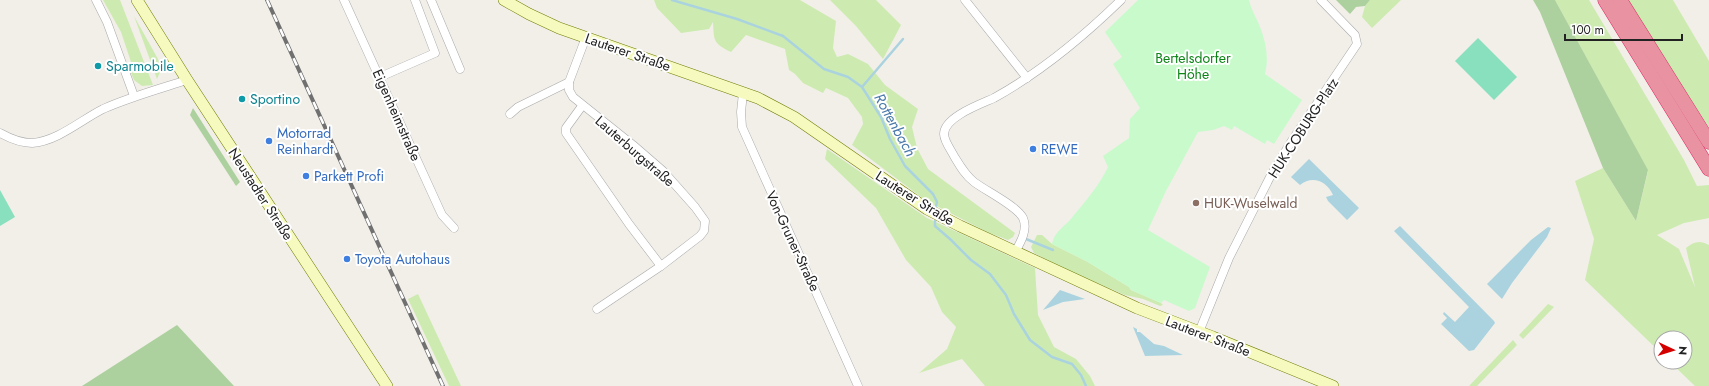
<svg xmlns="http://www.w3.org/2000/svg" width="1709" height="386" viewBox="0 0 1709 386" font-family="Jost,sans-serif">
<rect width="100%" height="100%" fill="#f2efe9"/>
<g fill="#cdebb0">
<path d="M103,0H120L153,85L142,86L134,80L131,73L132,65L121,32Z"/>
<path d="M654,0H800L836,21L833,48L837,57L848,54L868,64L885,85L918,109L912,127L917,148L928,169L1015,233L1013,237L1008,240L987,232L925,200L852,145L863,124L862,117L848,98L826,88L823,93L803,83L795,74L789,70L785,49L746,35L731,52C713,43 714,41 713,22L709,29L681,33L657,8Z"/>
<path d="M830,0H876L901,25L883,59L856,26Z"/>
<path d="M1370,0H1401L1372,28L1362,17L1365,6Z"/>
<path d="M1555,0H1589L1684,160L1697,186L1709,185V218L1684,223L1657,235L1679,249L1695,287L1686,248C1694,241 1700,240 1709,245V386H1695L1670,362H1685V338H1661V353L1585,280L1594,239L1575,181L1603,168L1636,221L1648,171Z"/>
<path d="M1627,0H1673L1709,61V127L1677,80Z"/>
<path d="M134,16L158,59L161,70L157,79Z"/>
<path d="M827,149L927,218L1035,268L1038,315L1054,347L1076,359L1090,376L1095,386H985L962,359L919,373L947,349L956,327L942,312L931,287L906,260L876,208L825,159Z"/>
<path d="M1037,235H1042L1052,244L1086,261L1129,287L1131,290L1161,303L1163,305L1160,306L1143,299L1125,295L1060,267L1034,253L1031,247Z"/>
<path d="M418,294L461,386H449L408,299Z"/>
<path d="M1548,304L1554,307L1523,339L1519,335Z"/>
<path d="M1513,340L1517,345L1477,386H1469Z"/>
</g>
<g fill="#add19e">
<path d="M1336,0H1370L1365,6L1356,7L1350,14Z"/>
<path d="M1533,0H1555L1648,170L1636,221L1603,168L1540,12Z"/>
<path d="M193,108L240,182L236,186L190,115Z"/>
<path d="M177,325L234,386H82Z"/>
</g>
<path fill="#c8facc" d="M1138,0H1249C1251,10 1257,18 1260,27C1266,42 1269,58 1265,74L1302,100L1274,144L1267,140L1265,144L1234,126L1232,130L1224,126L1213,130L1198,132L1166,191L1148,230L1210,267L1195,308L1189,311L1164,300L1161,303L1131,290L1129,287L1086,261L1052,244C1054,233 1062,228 1070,220C1084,203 1099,186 1108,167L1103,156L1129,138L1130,119L1140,108L1113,64L1122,57L1105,32Z"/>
<g fill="#88e0be">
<path d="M1478,38L1517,77L1494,100L1455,61Z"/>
<path d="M0,190L15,217L0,226Z"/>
</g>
<g fill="#aad3df">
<path d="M1309,159L1359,208L1347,220L1328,201L1326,197L1333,195C1327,181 1312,175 1300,185L1291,177Z"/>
<path d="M1400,226L1494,321L1495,323L1474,350L1469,351L1441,324L1447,318L1443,314L1444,312L1455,322L1469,307L1394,231Z"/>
<path d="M1548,227L1551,228L1547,237L1512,283L1502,299L1487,284L1531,240Z"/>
<path d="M1060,290L1085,299L1063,302L1043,310Z"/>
<path d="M1133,327L1137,329V332H1140L1154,344L1164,346L1183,355L1145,356Z"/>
</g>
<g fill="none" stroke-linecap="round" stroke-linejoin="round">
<g stroke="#aad3df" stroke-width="2.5">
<path d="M672,0L737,19L783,36L824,69L848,77L862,87L881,117L890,139L905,166L933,194L937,202L936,206"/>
<path d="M862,87L903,39"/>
<path d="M935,221V226L950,239L971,260L990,274L1006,295L1014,314L1030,340L1052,357L1072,364L1081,375L1086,386"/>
<path d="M1026,239L1053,250"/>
</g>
<defs>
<g id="street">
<path d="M96,0L107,22L134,96"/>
<path d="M344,0L442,215L454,228"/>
<path d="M431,0L460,69"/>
<path d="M965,0L1027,78"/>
<path d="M380,77L435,53L415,0"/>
<path d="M569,82V90L573,97L633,145L663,171L695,207L705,221L704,231L700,236L661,266L597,309"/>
<path d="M743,93L741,112L742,127L858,386"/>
<path d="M582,106L566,128V133L629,224L661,266"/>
<path d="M510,114L518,107L569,82L586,37"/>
<path d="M0,133C9,138 21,143 32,143C58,141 81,120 103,109C130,97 159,89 187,80"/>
<path d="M1015,252C1021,242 1028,229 1023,218C1017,206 986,191 974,182C965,175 960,166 954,156C951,150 944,141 944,134C944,117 981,104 994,98C1041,72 1082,38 1121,0"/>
<path d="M1199,332L1229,258L1271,175L1291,142L1357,44L1355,35L1321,0"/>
</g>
<g id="secondary">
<path d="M137,0L187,80L387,386"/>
<path d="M504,0L529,14L559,28L758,98L794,117L927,209L960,226L1137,308L1213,337L1333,386"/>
</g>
<g id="highway">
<path d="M1605,0L1709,169"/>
<path d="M1620,0L1709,142"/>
</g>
</defs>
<use href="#street" stroke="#a9a9a9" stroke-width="9"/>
<use href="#secondary" stroke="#707d05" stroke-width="12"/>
<use href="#highway" stroke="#dc2a67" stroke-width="15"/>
<use href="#street" stroke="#fff" stroke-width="8"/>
<use href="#secondary" stroke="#f7fabf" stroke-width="11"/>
<use href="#highway" stroke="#e892a2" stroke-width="14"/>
<defs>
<path id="rail" d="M267,0L443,386"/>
</defs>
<use href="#rail" stroke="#707070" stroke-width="4"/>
<use href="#rail" stroke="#fff" stroke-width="2.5" stroke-dasharray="8" stroke-linecap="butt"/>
</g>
<g fill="#0f9aa8" stroke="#fff" stroke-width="1.5">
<circle cx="98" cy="66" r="4"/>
<circle cx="242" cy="99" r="4"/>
</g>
<g fill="#3f7fe0" stroke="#fff" stroke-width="1.5">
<circle cx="269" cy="141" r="4"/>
<circle cx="1033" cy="149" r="4"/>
<circle cx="306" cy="176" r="4"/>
<circle cx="347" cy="259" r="4"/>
</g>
<circle fill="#8d6e63" stroke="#fff" stroke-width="1.5" cx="1196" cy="203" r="4"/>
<g text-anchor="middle" stroke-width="4" stroke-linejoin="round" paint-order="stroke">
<g font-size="14" fill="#222" stroke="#fff">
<text transform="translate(628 52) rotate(19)" y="5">Lauterer Straße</text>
<text transform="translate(397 115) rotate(66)" y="5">Eigenheimstraße</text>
<text transform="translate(1303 128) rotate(-57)" y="5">HUK-COBURG-Platz</text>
<text transform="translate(635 151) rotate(41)" y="5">Lauterburgstraße</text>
<text transform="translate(261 194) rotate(57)" y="5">Neustadter Straße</text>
<text transform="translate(915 198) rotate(32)" y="5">Lauterer Straße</text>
<text transform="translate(793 241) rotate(65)" y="5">Von-Gruner-Straße</text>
<text transform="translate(1208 336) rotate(21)" y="5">Lauterer Straße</text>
</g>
<g font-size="14" fill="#0c8416" stroke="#fff">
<text x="1193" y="63">Bertelsdorfer<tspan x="1193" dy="16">Höhe</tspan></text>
</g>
<g font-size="14" fill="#0d838f" stroke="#fff" text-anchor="start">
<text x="106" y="71">Sparmobile</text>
<text x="250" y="104">Sportino</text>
</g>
<g font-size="14" fill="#366cbe" stroke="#fff" text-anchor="start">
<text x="277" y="138">Motorrad<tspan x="277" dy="16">Reinhardt</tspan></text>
<text x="1041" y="154">REWE</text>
<text x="314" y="181">Parkett Profi</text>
<text x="355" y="264">Toyota Autohaus</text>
</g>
<g font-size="14" fill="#785e54" stroke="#fff" text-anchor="start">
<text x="1204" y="208">HUK-Wuselwald</text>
</g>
<g font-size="15" font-style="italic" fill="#4a7aab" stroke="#fff">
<text transform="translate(895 125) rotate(61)" y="5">Rottenbach</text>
</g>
</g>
<g transform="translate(1673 350) rotate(94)"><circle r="19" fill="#ffffff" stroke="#a7a7a7"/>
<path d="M0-3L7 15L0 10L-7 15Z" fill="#d40000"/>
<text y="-6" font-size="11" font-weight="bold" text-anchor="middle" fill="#222222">N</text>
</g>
<path d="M1565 34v6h117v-6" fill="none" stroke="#222222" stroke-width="2"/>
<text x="1571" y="34" font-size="12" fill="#222222" stroke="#ffffff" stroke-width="3" paint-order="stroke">100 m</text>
</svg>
